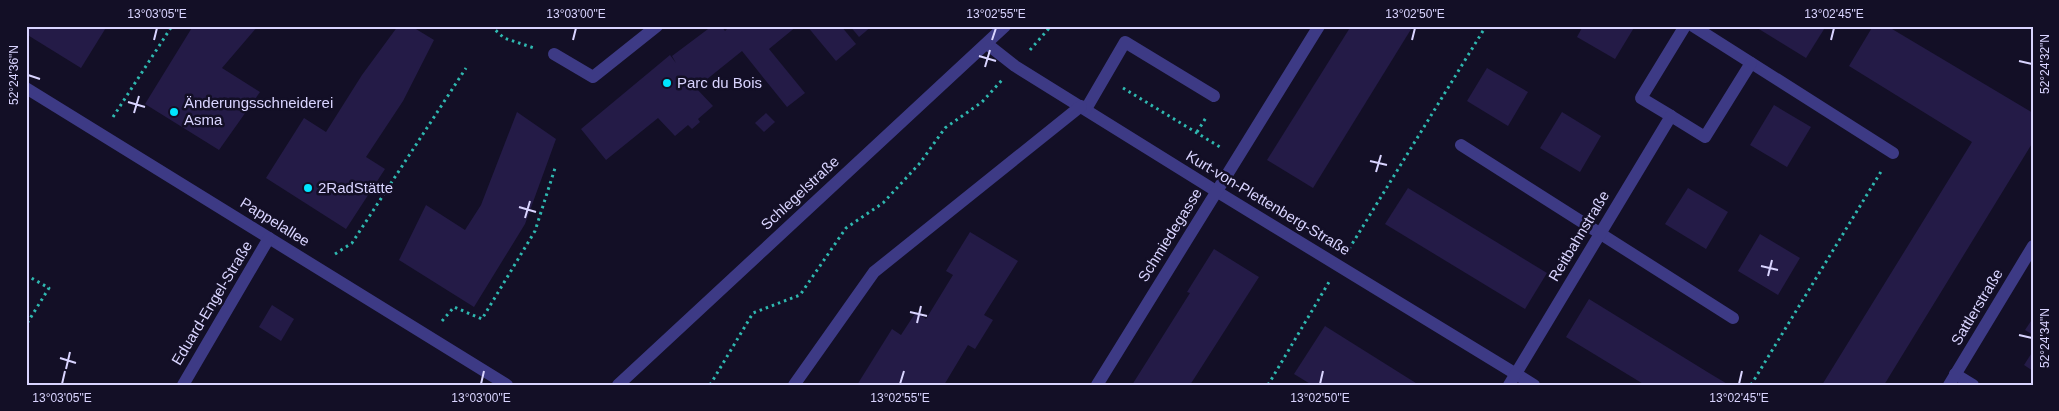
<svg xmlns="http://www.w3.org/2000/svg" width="2059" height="411" viewBox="0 0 2059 411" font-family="Helvetica,sans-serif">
<rect width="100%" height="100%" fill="#130f26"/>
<g fill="#241b47">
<path d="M26,26H107L81,68L26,34Z"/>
<path d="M193,26H258L222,68L260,92L219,150L145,104Z"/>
<path d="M398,26H411L434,40L403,101L366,157L385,169L346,229L266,178L304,118L326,132L362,75Z"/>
<path d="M712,26H721L725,31L730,26H797L769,49L805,93L787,107L742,51L696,88L713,106L698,119L700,122L692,129L688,125L675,136L658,118L606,160L581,129L670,55L676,63L672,56Z"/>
<path d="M807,26H841L856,44L836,61Z"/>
<path d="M850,26H872L859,37Z"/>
<path d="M1351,26H1413L1313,188L1267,160Z"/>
<path d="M1583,26H1635L1615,59L1577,37Z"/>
<path d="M1754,26H1826L1806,58Z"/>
<path d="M1873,26H1887L2033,113V142L1884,385H1822L1972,142L1849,66Z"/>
<path d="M1487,68L1528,92L1508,126L1467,101Z"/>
<path d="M1774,105L1811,127L1787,167L1750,145Z"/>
<path d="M517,112L556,139L525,224L474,307L399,260L426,205L465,230L481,205Z"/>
<path d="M1562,112L1601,136L1580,172L1540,148Z"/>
<path d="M766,113L775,122L764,132L755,123Z"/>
<path d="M1408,188L1547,273L1525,309L1385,224Z"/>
<path d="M1688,188L1728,212L1706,249L1665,224Z"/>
<path d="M970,232L1018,261L984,315L993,320L975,349L968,345L944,385H857L892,329L901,335L916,312L926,319L953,275L946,271Z"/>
<path d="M1760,234L1800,258L1778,295L1738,271Z"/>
<path d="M1214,249L1259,277L1190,385H1132L1190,293L1187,292Z"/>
<path d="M1589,299L1709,373L1729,385H1645L1566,337Z"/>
<path d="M272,305L294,319L281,341L259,327Z"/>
<path d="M2033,318V335L2025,330Z"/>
<path d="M1325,326L1419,385H1312L1294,374Z"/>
<path d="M2033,351V371L2024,365Z"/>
</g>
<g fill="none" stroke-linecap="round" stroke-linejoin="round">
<g stroke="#2fb8b0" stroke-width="3" stroke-dasharray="2.5 4" stroke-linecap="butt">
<path d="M491,26L504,38L534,48"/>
<path d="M1030,50L1051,26"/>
<path d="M1123,88L1220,147"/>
<path d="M113,117L172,26"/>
<path d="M1197,132L1207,116"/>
<path d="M1349,249L1486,26"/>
<path d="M335,254L352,243L466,68"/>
<path d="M26,275L49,288L26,325"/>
<path d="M442,321L454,307L482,319L535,231L556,165"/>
<path d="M26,382L31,385"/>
<path d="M710,385L753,313L800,295L846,228L883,203L920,163L945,128L982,102L1002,80"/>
<path d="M1268,385L1329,282"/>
<path d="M1751,385L1882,170"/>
</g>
<g stroke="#3d3a85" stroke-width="12">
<path d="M1693,26L1893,153"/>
<path d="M987,44L1015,66L1216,191L1534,385"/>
<path d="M554,54L593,77L657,26"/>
<path d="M26,88L507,385"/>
<path d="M1086,109L1125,42L1214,96"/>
<path d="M1671,116L1641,98L1685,26"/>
<path d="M1461,145L1733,318"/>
<path d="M1955,374L1973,385"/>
<path d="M183,385L269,238"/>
<path d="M618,385L1005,26"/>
<path d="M794,385L874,272L1081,106"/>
<path d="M1097,385L1319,26"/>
<path d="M1509,385L1671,116L1705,137L1751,63"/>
<path d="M1949,385L2033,246"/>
</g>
</g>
<path fill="none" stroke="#d9d4ff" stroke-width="2" d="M154,40L157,28M573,40L576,28M992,40L996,28M1412,40L1415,28M1831,40L1834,28M979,56L996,61M2019,61L2032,64M985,67L990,50M28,75L40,79M128,102L145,107M134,113L139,96M1370,161L1387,165M1376,172L1381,155M519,207L536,212M525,218L530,201M1761,266L1778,270M1768,276L1772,260M910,312L927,316M917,323L921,306M2019,335L2032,338M60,358L76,363M66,369L70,352M62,384L65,371M481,384L484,371M900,384L904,371M1320,384L1323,371M1739,384L1742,371"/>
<g fill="#00e5ff" stroke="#130f26" stroke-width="2">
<circle cx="667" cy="83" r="5"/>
<circle cx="174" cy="112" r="5"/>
<circle cx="308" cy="188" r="5"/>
</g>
<g text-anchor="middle" stroke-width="5" stroke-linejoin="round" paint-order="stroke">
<g font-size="15" fill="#d9d4ff" stroke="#130f26" text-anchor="start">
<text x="677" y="88">Parc du Bois</text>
<text x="184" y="108">Änderungsschneiderei<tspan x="184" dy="17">Asma</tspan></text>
<text x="318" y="193">2RadStätte</text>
</g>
<g font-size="15" fill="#d9d4ff" stroke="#130f26">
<text transform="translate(800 193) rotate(-43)" y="5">Schlegelstraße</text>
<text transform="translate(1268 203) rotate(31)" y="5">Kurt-von-Plettenberg-Straße</text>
<text transform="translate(275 222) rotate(32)" y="5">Pappelallee</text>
<text transform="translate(1170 235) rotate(-58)" y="5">Schmiedegasse</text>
<text transform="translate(1579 236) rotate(-59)" y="5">Reitbahnstraße</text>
<text transform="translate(212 303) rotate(-59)" y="5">Eduard-Engel-Straße</text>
<text transform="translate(1977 307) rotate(-59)" y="5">Sattlerstraße</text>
</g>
</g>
<rect width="2059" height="411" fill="none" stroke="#130f26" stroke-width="55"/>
<rect x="28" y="28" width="2004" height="356" fill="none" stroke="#d9d4ff" stroke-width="2"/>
<g font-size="12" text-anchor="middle" fill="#d9d4ff">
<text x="157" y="18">13°03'05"E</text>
<text x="576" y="18">13°03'00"E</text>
<text x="996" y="18">13°02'55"E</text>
<text x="1415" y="18">13°02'50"E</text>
<text x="1834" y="18">13°02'45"E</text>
<text transform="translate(2045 64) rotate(-90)" y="4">52°24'32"N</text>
<text transform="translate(14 75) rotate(-90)" y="4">52°24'36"N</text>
<text transform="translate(2045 338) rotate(-90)" y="4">52°24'34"N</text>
<text x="62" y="402">13°03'05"E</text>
<text x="481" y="402">13°03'00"E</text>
<text x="900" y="402">13°02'55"E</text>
<text x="1320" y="402">13°02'50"E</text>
<text x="1739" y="402">13°02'45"E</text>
</g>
</svg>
